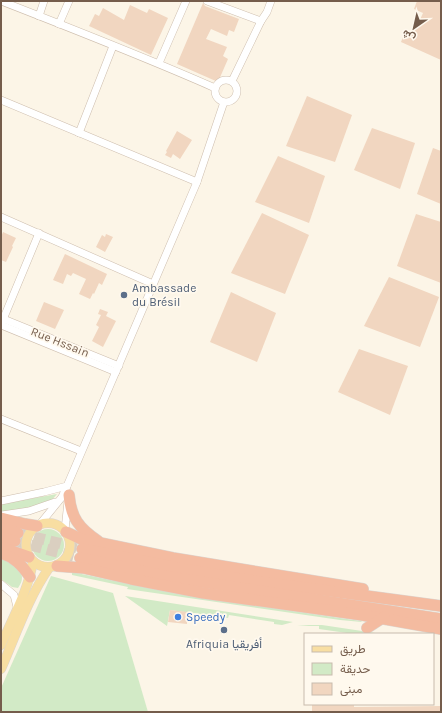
<svg xmlns="http://www.w3.org/2000/svg" width="442" height="713" viewBox="0 0 442 713" font-family="Karla,Vazirmatn,sans-serif">
<rect width="100%" height="100%" fill="#fcf5e7"/>
<g fill="#d2eac6">
<path d="M57,494C55,496 53,499 51,501C43,508 11,513 1,511V504Z"/>
<circle cx="48" cy="545" r="16"/>
<path d="M1,558C13,565 30,572 18,588L12,587L1,579Z"/>
<path d="M72,572L178,594L340,618L361,621L362,622L340,620L127,589L128,587L72,575Z"/>
<path d="M51,576L113,593L148,712H1V688Z"/>
<path d="M125,596L293,622L282,625L274,624V622L229,615L228,618L170,610L167,626Z"/>
<path d="M309,625H322L382,634H354L319,629V626H297Z"/>
</g>
<g fill="#f1d6c0">
<path d="M417,1H438L441,2V60L401,42L405,32L413,35L423,13L414,9Z"/>
<path d="M203,3L205,6L239,19L234,32L229,30L227,36L211,29L206,39L227,47L223,56L228,59L218,82L177,64Z"/>
<path d="M130,5L147,13L149,9L168,18L151,55L89,26L95,14L99,16L103,8L124,20Z"/>
<path d="M307,96L352,115L335,162L286,146Z"/>
<path d="M372,128L415,143L400,189L354,170Z"/>
<path d="M177,131L192,140L180,159L173,154L171,158L165,155L167,152L166,151Z"/>
<path d="M433,148L441,151V204L417,194Z"/>
<path d="M278,156L325,176L309,223L255,202Z"/>
<path d="M262,213L309,235L285,294L231,273Z"/>
<path d="M416,214L441,222V283L397,266Z"/>
<path d="M3,232L16,238L12,246L13,247L6,262L1,260V237Z"/>
<path d="M106,234L113,237L105,252L96,247L102,235L105,237Z"/>
<path d="M65,254L107,274L102,285L99,283L94,294L93,293L90,299L79,294L86,279L73,273L71,276L67,274L63,284L53,280Z"/>
<path d="M389,277L439,297L420,347L364,326Z"/>
<path d="M231,292L276,313L257,362L210,342Z"/>
<path d="M44,302L64,310L55,329L36,321Z"/>
<path d="M100,309L108,312L106,316L116,321L103,347L92,341L99,327L96,325L101,315L98,314Z"/>
<path d="M359,349L408,366L390,415L338,392Z"/>
<path d="M170,610L188,612V614L204,616L203,621L187,619V624L168,622Z"/>
<path d="M312,704H354V707L441,706V712H312Z"/>
</g>
<g fill="none" stroke-linecap="round" stroke-linejoin="round">
<g stroke="#dacfc0" stroke-width="11" stroke-dasharray="11 5.5" stroke-linecap="butt">
<path d="M18,533L82,549"/>
<path d="M15,541L80,558"/>
</g>
<defs>
<g id="minor">
<path d="M1,1C73,29 145,57 215,88"/>
<path d="M207,1L261,21"/>
<path d="M39,16L44,1"/>
<path d="M59,24L69,1"/>
<path d="M159,63L186,1"/>
<circle cx="226" cy="91" r="11"/>
<path d="M232,81L261,21L267,12L271,1"/>
<path d="M1,100L197,182"/>
<path d="M79,133L113,46"/>
<path d="M1,217L153,284"/>
<path d="M1,318L119,366"/>
<path d="M2,322L39,233"/>
<path d="M1,325L116,372"/>
<path d="M1,419L81,451"/>
<path d="M1,501L44,492L67,486"/>
<path d="M2,515L29,511L55,502"/>
<path d="M40,524L62,497L67,486L197,182L224,102"/>
<path d="M65,530L68,501"/>
<path d="M1,584L14,595L17,607"/>
</g>
<g id="major">
<circle cx="48" cy="545" r="22"/>
<path d="M1,645C12,619 29,589 33,561"/>
<path d="M1,669C16,635 28,598 49,568"/>
</g>
<g id="highway">
<path d="M69,495C71,518 79,528 98,541"/>
<path d="M1,518L25,524L37,526"/>
<path d="M1,528L18,533"/>
<path d="M66,532L81,539L173,558L363,589"/>
<path d="M1,537L15,541"/>
<path d="M3,548L29,557"/>
<path d="M82,549L172,567L241,579L441,606"/>
<path d="M1,553C14,557 22,565 30,577"/>
<path d="M80,558L170,577L441,619"/>
<path d="M57,566L83,568L131,579L203,593L362,615L441,629"/>
<path d="M367,628L384,617"/>
</g>
</defs>
<use href="#minor" stroke="#cebeae" stroke-width="8"/>
<use href="#major" stroke="#dbd5d0" stroke-width="10"/>
<use href="#highway" stroke="#dbd5d0" stroke-width="12"/>
<use href="#minor" stroke="#fff" stroke-width="7"/>
<use href="#major" stroke="#f8dea2" stroke-width="9"/>
<use href="#highway" stroke="#f4bba0" stroke-width="11"/>
</g>
<g fill="#5c6f8a" stroke="#fff9ee" stroke-width="1.5">
<circle cx="124" cy="295" r="4"/>
<circle cx="224" cy="630" r="4"/>
</g>
<circle fill="#3f7fe0" stroke="#fff9ee" stroke-width="1.5" cx="178" cy="617" r="4"/>
<g text-anchor="middle" stroke-width="3.5" stroke-linejoin="round" paint-order="stroke">
<g font-size="12" fill="#4e5e75" stroke="#fff9ee" text-anchor="start">
<text x="132" y="292">Ambassade<tspan x="132" dy="14">du Brésil</tspan></text>
<text x="224" y="648" text-anchor="middle">Afriquia أفريقيا</text>
</g>
<g font-size="12" fill="#755d4c" stroke="#fff9ee">
<text transform="translate(60 342) rotate(22)" y="4">Rue Hssain</text>
</g>
<g font-size="12" fill="#366cbe" stroke="#fff9ee" text-anchor="start">
<text x="186" y="621">Speedy</text>
</g>
</g>
<rect width="442" height="713" fill="none" stroke="#755d4c" stroke-width="4"/>
<rect x="304" y="633" width="130" height="72" fill="#fff9ee" stroke="#c8bbad"/>
<rect x="312" y="646" width="20" height="6" fill="#f8dea2" stroke="#c8bbad"/>
<text x="340" y="653" font-size="12" fill="#755d4c">طريق</text>
<rect x="312" y="663" width="20" height="12" fill="#d2eac6" stroke="#c8bbad"/>
<text x="340" y="673" font-size="12" fill="#755d4c">حديقة</text>
<rect x="312" y="683" width="20" height="12" fill="#f1d6c0" stroke="#c8bbad"/>
<text x="340" y="693" font-size="12" fill="#755d4c">مبنى</text>
<g transform="translate(414 28) rotate(214)" stroke="#fff9ee" stroke-width="3" paint-order="stroke">
<path d="M0-3L7 15L0 10L-7 15Z" fill="#755d4c"/>
<text y="-6" font-size="11" font-weight="bold" text-anchor="middle" fill="#755d4c">ش</text>
</g>
</svg>
